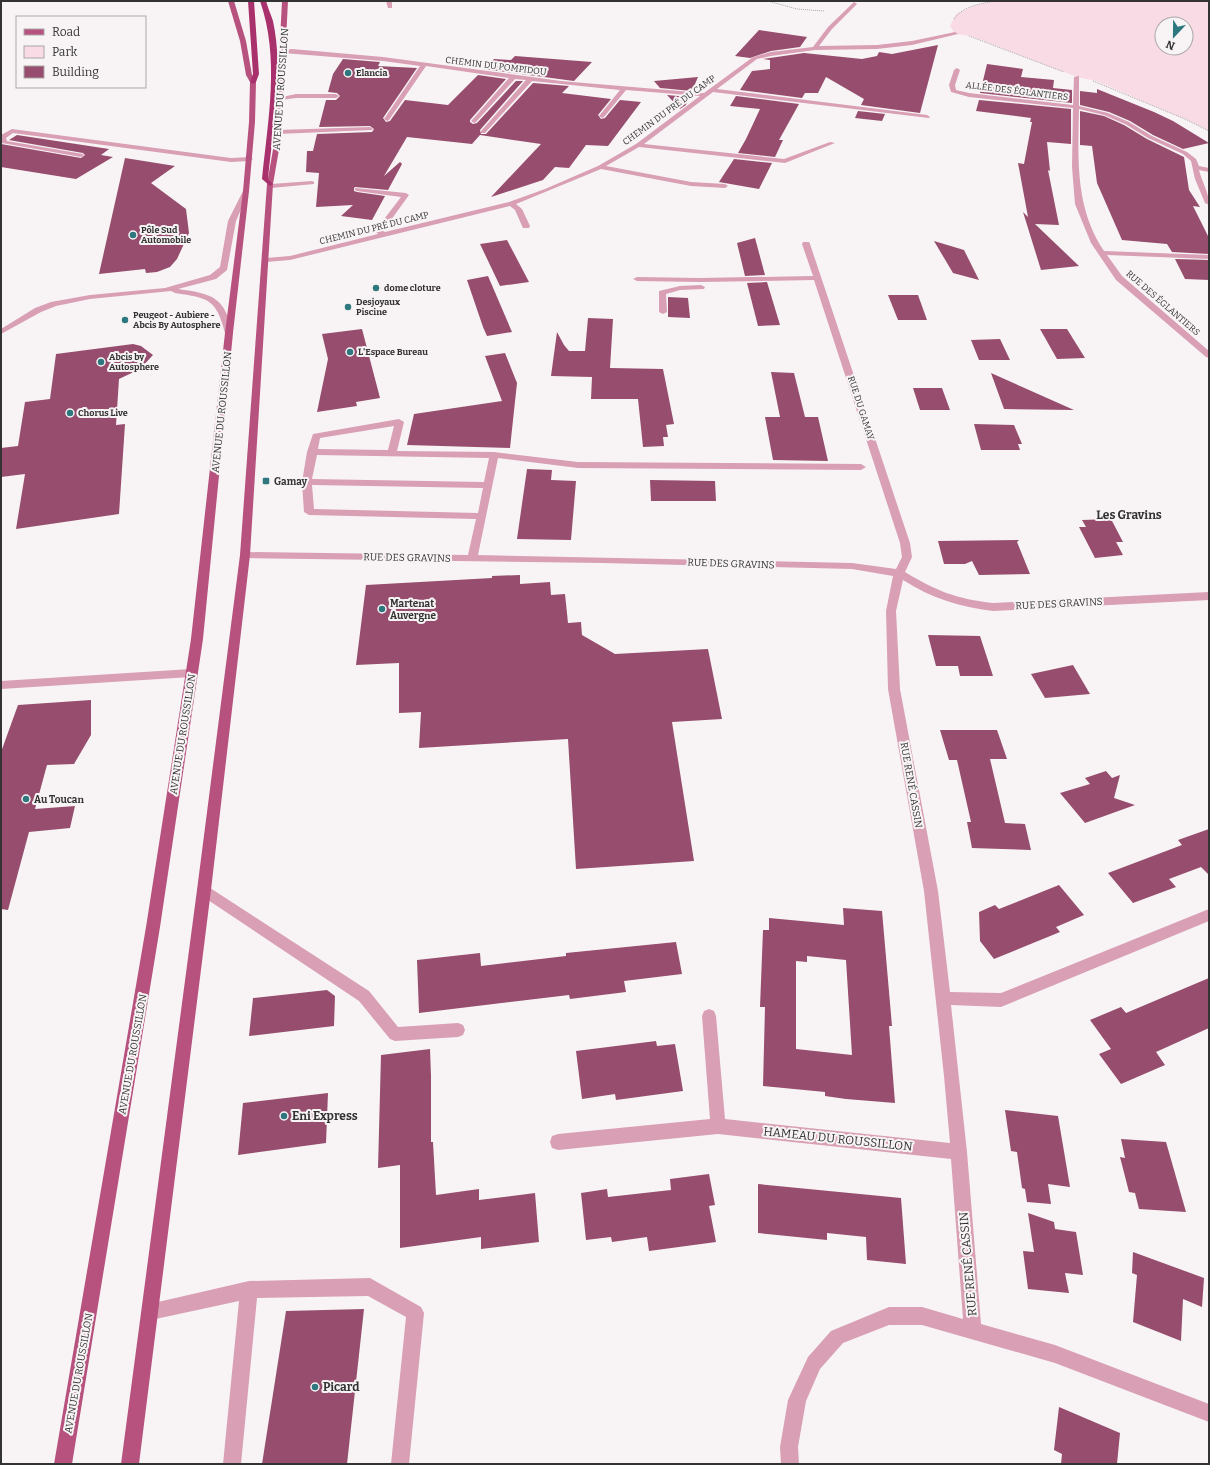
<svg xmlns="http://www.w3.org/2000/svg" width="1210" height="1465" viewBox="0 0 1210 1465" font-family="Bitter,serif">
<rect width="100%" height="100%" fill="#f8f4f5"/>
<path fill="#f9dbe5" fill-rule="evenodd" d="M994,1H1209V131L1185,119L1096,81L1077,77L971,36L955,34L950,26L956,14L974,6ZM1162,24H1186V48H1162Z"/>
<g fill="#974d6d" fill-rule="evenodd">
<path d="M759,30L807,37L800,47L771,51L750,58L735,56Z"/>
<path d="M938,45L920,113L861,105L864,99L826,77L818,93H805L802,98L740,90L752,71L770,69V60L763,59L804,53L862,59L877,56L879,52L892,54Z"/>
<path d="M515,56L592,62L574,81L484,69L494,59L511,60Z"/>
<path d="M343,59L380,62L378,66L417,68L383,118L386,122L390,121L405,100L448,105L478,75L506,79L470,120V122L473,124L477,123L516,81H523L480,130L481,134H486L533,83L569,86L562,93L611,99L598,115L601,119L605,118L620,100L641,102L608,146L586,145L569,168L555,167L543,180L491,197L541,144L480,135L472,144L407,137L384,176L400,162L402,164L388,190L355,187L354,188V191L357,192L385,196L372,220L341,216L353,205L316,207L319,173L306,172L307,151H313L317,134L372,132L374,129L370,126L319,127L326,100H336L340,96L337,93L328,92L333,74Z"/>
<path d="M987,64L1023,69L1021,77L1054,80L1053,88L1072,90V103L980,93Z"/>
<path d="M698,77L692,91L660,88L654,81Z"/>
<path d="M1097,89L1154,112L1173,121L1209,143L1183,149L1153,135L1130,121L1109,112L1080,105V91L1097,93Z"/>
<path d="M667,95L689,97L686,105L680,109Z"/>
<path d="M736,96L799,104L779,140H783L775,157L738,153L746,139L760,109L730,106Z"/>
<path d="M979,100L1071,109V144L1047,142L1050,171L1048,170L1059,225L1035,224L1079,266L1041,270L1023,212L1028,217L1018,163L1024,164L1032,122H1030L1031,118L976,111Z"/>
<path d="M858,111L885,114L882,121L855,118Z"/>
<path d="M1080,111L1104,116L1124,125L1147,139L1184,157L1189,190L1200,207L1193,206L1209,238V254L1172,252L1167,244L1122,240L1097,183L1092,146L1080,145Z"/>
<path d="M17,135L109,149L101,155L113,157L76,179L1,167V144L81,158L85,155L83,153L9,140Z"/>
<path d="M125,158L175,166L151,183L186,209L189,233L177,259L170,267L157,272L146,273L145,269L99,274Z"/>
<path d="M734,159L772,163L759,189L719,182Z"/>
<path d="M755,238L765,275L745,276L737,243Z"/>
<path d="M507,240L517,259L529,282L500,286L480,244Z"/>
<path d="M934,241L964,250L979,280L953,273Z"/>
<path d="M1175,259L1209,260V280L1185,279Z"/>
<path d="M488,276L512,332L487,336L483,327L467,280Z"/>
<path d="M767,282L780,325L758,326L747,283Z"/>
<path d="M888,295H918L927,320H898Z"/>
<path d="M668,297L688,298L690,318L668,317Z"/>
<path d="M588,318L613,319L610,368L663,369L674,424L666,425L668,437H663L664,446L643,447L638,399H591L592,377L551,376L557,332L564,345L569,351H585Z"/>
<path d="M362,329L380,398L356,402L357,406L317,412L328,359L322,334Z"/>
<path d="M1040,329H1067L1085,358L1057,359Z"/>
<path d="M1000,339L1010,360H979L971,340Z"/>
<path d="M133,344L141,346L153,355L140,369L119,379L116,425L125,424L119,514L16,529L25,474L1,477V448L18,446L25,402L50,399L56,354Z"/>
<path d="M505,353L517,383L510,448L407,445L414,414L502,401L485,356Z"/>
<path d="M771,372L794,373L805,417H818L828,461L773,460L765,417H780Z"/>
<path d="M991,373L1020,386L1074,410L1004,409Z"/>
<path d="M913,388H942L950,410H920Z"/>
<path d="M974,424L1014,425L1022,444H1018L1020,450H981Z"/>
<path d="M527,469L552,470L551,480L576,481L571,540L517,539Z"/>
<path d="M650,480L715,481L716,501H651Z"/>
<path d="M1111,519L1123,542H1116L1123,555L1095,558L1079,527H1086L1082,520Z"/>
<path d="M1019,540L1017,542L1030,574L979,575L972,561L965,564H944L938,541Z"/>
<path d="M520,575V584L550,582L551,595L565,594L568,623L581,622L582,635L615,654L708,649L722,719L672,722L694,861L576,869L568,739L419,748L421,712L399,713V663L356,665L366,585L492,578V576Z"/>
<path d="M928,635L980,636L993,676H960L958,666H936Z"/>
<path d="M1073,665L1090,694L1045,698L1031,674Z"/>
<path d="M91,700V735L74,764L47,765L35,809L75,806L70,828L29,832L8,910L1,909V752L18,705Z"/>
<path d="M940,730H997L1007,759H990L1005,823L1025,824L1031,850L972,848L967,822H971L957,760H949Z"/>
<path d="M1106,771L1112,778L1120,775L1114,798L1135,805L1085,823L1060,793L1090,784L1085,778Z"/>
<path d="M1209,829V875L1201,867L1169,879L1176,887L1133,903L1108,873L1182,845L1178,840Z"/>
<path d="M1059,885L1084,915L1056,927L1060,932L994,959L980,941L979,912L995,905L999,909Z"/>
<path d="M843,908L882,911L892,1026H889L895,1103L846,1099L825,1096V1092L763,1086L765,1007H760L763,930H769V918L844,925ZM807,956L846,960L852,1055L796,1049V961L807,962Z"/>
<path d="M676,942L682,974L624,981L626,992L570,999L569,995L419,1013L417,960L480,953L481,966L566,956V953Z"/>
<path d="M1209,978V1028L1156,1052L1165,1065L1121,1084L1099,1054L1111,1049L1090,1020L1121,1007L1126,1013Z"/>
<path d="M327,990L335,996L334,1026L249,1036L253,998Z"/>
<path d="M656,1041L657,1046L675,1044L683,1091L616,1100L615,1094L582,1099L576,1051Z"/>
<path d="M430,1049L431,1076V1142H433L436,1195L479,1189V1200L535,1193L539,1242L481,1249V1237L400,1248V1165L378,1168L381,1055Z"/>
<path d="M328,1093L326,1143L238,1155L243,1103Z"/>
<path d="M1005,1110L1058,1116L1070,1187L1048,1184L1051,1204L1027,1202L1025,1189L1022,1188L1017,1152L1011,1151Z"/>
<path d="M1121,1139L1166,1142L1186,1212L1139,1209L1135,1193L1129,1192L1120,1157L1125,1158Z"/>
<path d="M709,1174L715,1205L709,1206L716,1242L649,1251L647,1237L612,1242L611,1237L586,1240L581,1193L607,1189L608,1197L671,1190L670,1179Z"/>
<path d="M758,1184L901,1198L906,1264L867,1260L866,1237L827,1233V1240L758,1233Z"/>
<path d="M1028,1213L1054,1222L1055,1229L1076,1232L1083,1275L1065,1273L1069,1293L1028,1289L1023,1251L1034,1252Z"/>
<path d="M1133,1252L1204,1278L1202,1307L1183,1299L1181,1341L1133,1322L1137,1275L1132,1273Z"/>
<path d="M364,1309L347,1464H262L286,1311Z"/>
<path d="M1059,1407L1120,1433L1117,1464H1061L1062,1454L1054,1450Z"/>
</g>
<g fill="none" stroke-linecap="round" stroke-linejoin="round">
<g stroke="#a8a5a5" stroke-width="1" stroke-dasharray="1 1" stroke-linecap="butt">
<path d="M768,1L797,9L824,11"/>
<path d="M954,19C963,6 980,4 994,1"/>
<path d="M969,36L1064,72"/>
<path d="M1093,81L1185,119L1209,131"/>
</g>
<g fill="#d99fb5" fill-rule="evenodd">
<path d="M386,1H392V8H388Z"/>
<path d="M854,2L857,4L832,29L819,46L877,45L912,41L955,32L958,34L912,45L877,49L815,50L771,56L757,59L717,89L927,115L930,117L929,118L713,92L644,144L784,159L830,142L835,143L785,163L639,147L606,166L691,182L725,184L728,186L725,188L691,186L601,169L516,204L522,209L530,226L529,228H523L515,210L510,206L290,260L266,262L262,260L266,258L290,256L378,234L375,231L401,197L357,191L355,190V188L406,193L409,195L383,231L385,232L509,202L545,189L598,166L636,144L700,96L626,90L604,117L602,118L599,116L620,90L532,81L485,133H481V131L526,80L515,79L476,122L474,123L471,121L472,120L509,78L426,66L389,120L387,121L384,119L420,66L383,61L283,53L281,52V50L292,49L383,57L561,81L704,93L753,57L771,52L813,47L828,27Z"/>
<path d="M957,68L960,70L955,85L956,90L969,93L1073,105L1074,77L1079,76V106L1108,113L1129,122L1152,136L1187,152L1196,159L1199,166L1209,168V172L1199,170C1202,182 1209,192 1209,205L1205,203L1195,179L1191,161L1183,154L1148,138L1125,124L1104,115L1079,109C1078,159 1075,208 1104,251L1209,255V259L1107,255L1122,276L1209,351V358L1206,357L1116,280L1091,243L1075,204L1072,167L1073,108L969,97L951,92L949,85L954,70Z"/>
<path d="M296,94H336L339,96L336,98H296L280,100L277,98Z"/>
<path d="M370,127L373,129L372,130L278,134L275,132L278,130Z"/>
<path d="M12,129L231,158L250,157L253,159L250,161L231,162L13,133L6,138L7,141L83,154L84,155L81,157L2,143L1,135Z"/>
<path d="M312,181L314,182V184L271,188L268,186L271,184Z"/>
<path d="M246,189L249,191L236,221L227,270L216,279L178,289C214,294 224,297 233,333L232,335H229L225,333C216,299 209,298 175,293L171,291L90,299L56,306L41,312L1,334V329L35,308L51,302L90,295L165,288L210,275L220,267L228,221L243,191Z"/>
<path d="M803,242H809L810,244L910,543L912,557L905,572C936,591 957,599 993,603L1209,592V600L993,611C960,607 931,598 903,580L896,611L900,689L938,891L950,992L1001,993L1209,909V921L1001,1007L951,1005L967,1152L981,1324L1055,1345L1209,1404V1422L1055,1363L922,1325H889L843,1343L820,1369L806,1401L798,1447L799,1464H781L780,1447L788,1400L808,1357L831,1331L889,1307H922L963,1319L951,1159L718,1134L558,1150L552,1148L550,1142L552,1136L558,1134L710,1119L702,1016L704,1011L709,1009L714,1011L716,1016L725,1119L950,1143L944,1076L924,891L888,689L886,611L893,576L852,569L603,563L245,558L240,555L245,552L468,555L476,519L309,515L304,512L302,482L307,452L313,434L399,419L404,422L397,451L494,452L578,462L861,464L866,467L861,470L578,468L498,458L478,555L852,563L896,569L902,557L900,543L814,280L700,282L637,281L633,279L637,277L700,278L813,276L802,244ZM394,426L388,450L318,449L320,438ZM317,455L489,458L484,482L312,479ZM312,485L483,488L478,513L314,509Z"/>
<path d="M701,285L705,287L704,289L680,290L666,294L667,312L663,314L659,312V291L680,286Z"/>
<path d="M191,669L195,670L197,673L195,676L191,677L1,689V681Z"/>
<path d="M204,884L369,991L398,1027L458,1023L463,1025L465,1030L463,1035L458,1037L395,1041L390,1039L359,1001L199,894L197,890L199,886Z"/>
<path d="M370,1278L421,1307L424,1313L409,1464H391L406,1317L368,1296L257,1298L241,1464H223L239,1301L151,1320L145,1317L142,1311L145,1305L249,1281Z"/>
</g>
<g fill="#b7527f" fill-rule="evenodd">
<path d="M228,1H234L246,41L252,75L256,82L255,122L249,191L233,333L203,639L160,927L72,1464H54L146,927L191,639L225,333L243,191L249,122L250,82L246,75L240,41Z"/>
<path d="M282,1H288L281,138L273,184L250,555L211,890L139,1464H121L197,890L240,555L267,184L275,138Z"/>
</g>
<g fill="#a8306c" fill-rule="evenodd">
<path d="M248,1H254L259,74L256,82L253,84L250,82L253,74Z"/>
<path d="M260,1H266C268,8 271,15 273,21C284,73 273,127 268,179L273,184L270,186L262,179C268,120 280,58 260,1Z"/>
</g>
</g>
<g fill="#2e777e" stroke="#f8f4f5" stroke-width="1.5">
<circle cx="348" cy="73" r="4"/>
<circle cx="133" cy="235" r="4"/>
<circle cx="376" cy="288" r="4"/>
<circle cx="348" cy="307" r="4"/>
<circle cx="125" cy="320" r="4"/>
<circle cx="350" cy="352" r="4"/>
<circle cx="101" cy="362" r="4"/>
<circle cx="70" cy="413" r="4"/>
<rect x="262" y="477" width="8" height="8" rx="2"/>
<circle cx="382" cy="609" r="4"/>
<circle cx="26" cy="799" r="4"/>
<circle cx="284" cy="1116" r="4"/>
<circle cx="315" cy="1387" r="4"/>
</g>
<g text-anchor="middle" stroke-width="4" stroke-linejoin="round" paint-order="stroke">
<g font-size="9" fill="#343333" stroke="#f8f4f5">
<text transform="translate(496 66) rotate(7)" y="3">CHEMIN DU POMPIDOU</text>
<text transform="translate(1017 91) rotate(7)" y="3">ALLÉE DES ÉGLANTIERS</text>
<text transform="translate(669 110) rotate(-36)" y="3">CHEMIN DU PRÉ DU CAMP</text>
<text transform="translate(374 228) rotate(-14)" y="3">CHEMIN DU PRÉ DU CAMP</text>
<text transform="translate(1163 303) rotate(41)" y="3">RUE DES ÉGLANTIERS</text>
<text transform="translate(861 408) rotate(72)" y="3">RUE DU GAMAY</text>
</g>
<g font-size="9" font-weight="bold" fill="#343333" stroke="#f8f4f5" text-anchor="start">
<text x="356" y="76">Elancia</text>
<text x="141" y="233">Pôle Sud<tspan x="141" dy="10">Automobile</tspan></text>
<text x="384" y="291">dome cloture</text>
<text x="356" y="305">Desjoyaux<tspan x="356" dy="10">Piscine</tspan></text>
<text x="133" y="318">Peugeot - Aubiere -<tspan x="133" dy="10">Abcis By Autosphere</tspan></text>
<text x="358" y="355">L'Espace Bureau</text>
<text x="109" y="360">Abcis by<tspan x="109" dy="10">Autosphere</tspan></text>
<text x="78" y="416">Chorus Live</text>
</g>
<g font-size="10" fill="#343333" stroke="#f8f4f5">
<text transform="translate(280 89) rotate(-86)" y="4">AVENUE DU ROUSSILLON</text>
<text transform="translate(221 412) rotate(-84)" y="4">AVENUE DU ROUSSILLON</text>
<text transform="translate(407 557) rotate(1)" y="4">RUE DES GRAVINS</text>
<text transform="translate(731 563) rotate(2)" y="4">RUE DES GRAVINS</text>
<text transform="translate(1059 603) rotate(-3)" y="4">RUE DES GRAVINS</text>
<text transform="translate(182 734) rotate(-81)" y="4">AVENUE DU ROUSSILLON</text>
<text transform="translate(912 785) rotate(80)" y="4">RUE RENÉ CASSIN</text>
<text transform="translate(132 1054) rotate(-80)" y="4">AVENUE DU ROUSSILLON</text>
<text transform="translate(78 1373) rotate(-80)" y="4">AVENUE DU ROUSSILLON</text>
</g>
<g font-size="10" font-weight="bold" fill="#343333" stroke="#f8f4f5" text-anchor="start">
<text x="274" y="485">Gamay</text>
<text x="390" y="607">Martenat<tspan x="390" dy="12">Auvergne</tspan></text>
<text x="34" y="803">Au Toucan</text>
</g>
<g font-size="12" font-weight="bold" fill="#343333" stroke="#f8f4f5">
<text x="1129" y="519">Les Gravins</text>
</g>
<g font-size="12" font-weight="bold" fill="#343333" stroke="#f8f4f5" text-anchor="start">
<text x="292" y="1120">Eni Express</text>
<text x="323" y="1391">Picard</text>
</g>
<g font-size="12" fill="#343333" stroke="#f8f4f5">
<text transform="translate(838 1139) rotate(6)" y="4">HAMEAU DU ROUSSILLON</text>
<text transform="translate(968 1264) rotate(-95)" y="4">RUE RENÉ CASSIN</text>
</g>
</g>
<rect width="1210" height="1465" fill="none" stroke="#343333" stroke-width="4"/>
<rect x="16" y="16" width="130" height="72" fill="#f8f4f5" stroke="#aaa7a7"/>
<rect x="24" y="29" width="20" height="6" fill="#b7527f" stroke="#aaa7a7"/>
<text x="52" y="36" font-size="12" fill="#343333">Road</text>
<rect x="24" y="46" width="20" height="12" fill="#f9dbe5" stroke="#aaa7a7"/>
<text x="52" y="56" font-size="12" fill="#343333">Park</text>
<rect x="24" y="66" width="20" height="12" fill="#974d6d" stroke="#aaa7a7"/>
<text x="52" y="76" font-size="12" fill="#343333">Building</text>
<g transform="translate(1174 36) rotate(202)"><circle r="19" fill="#f8f4f5" stroke="#aaa7a7"/>
<path d="M0-3L7 15L0 10L-7 15Z" fill="#2e777e"/>
<text y="-6" font-size="11" font-weight="bold" text-anchor="middle" fill="#343333">N</text>
</g>
</svg>
